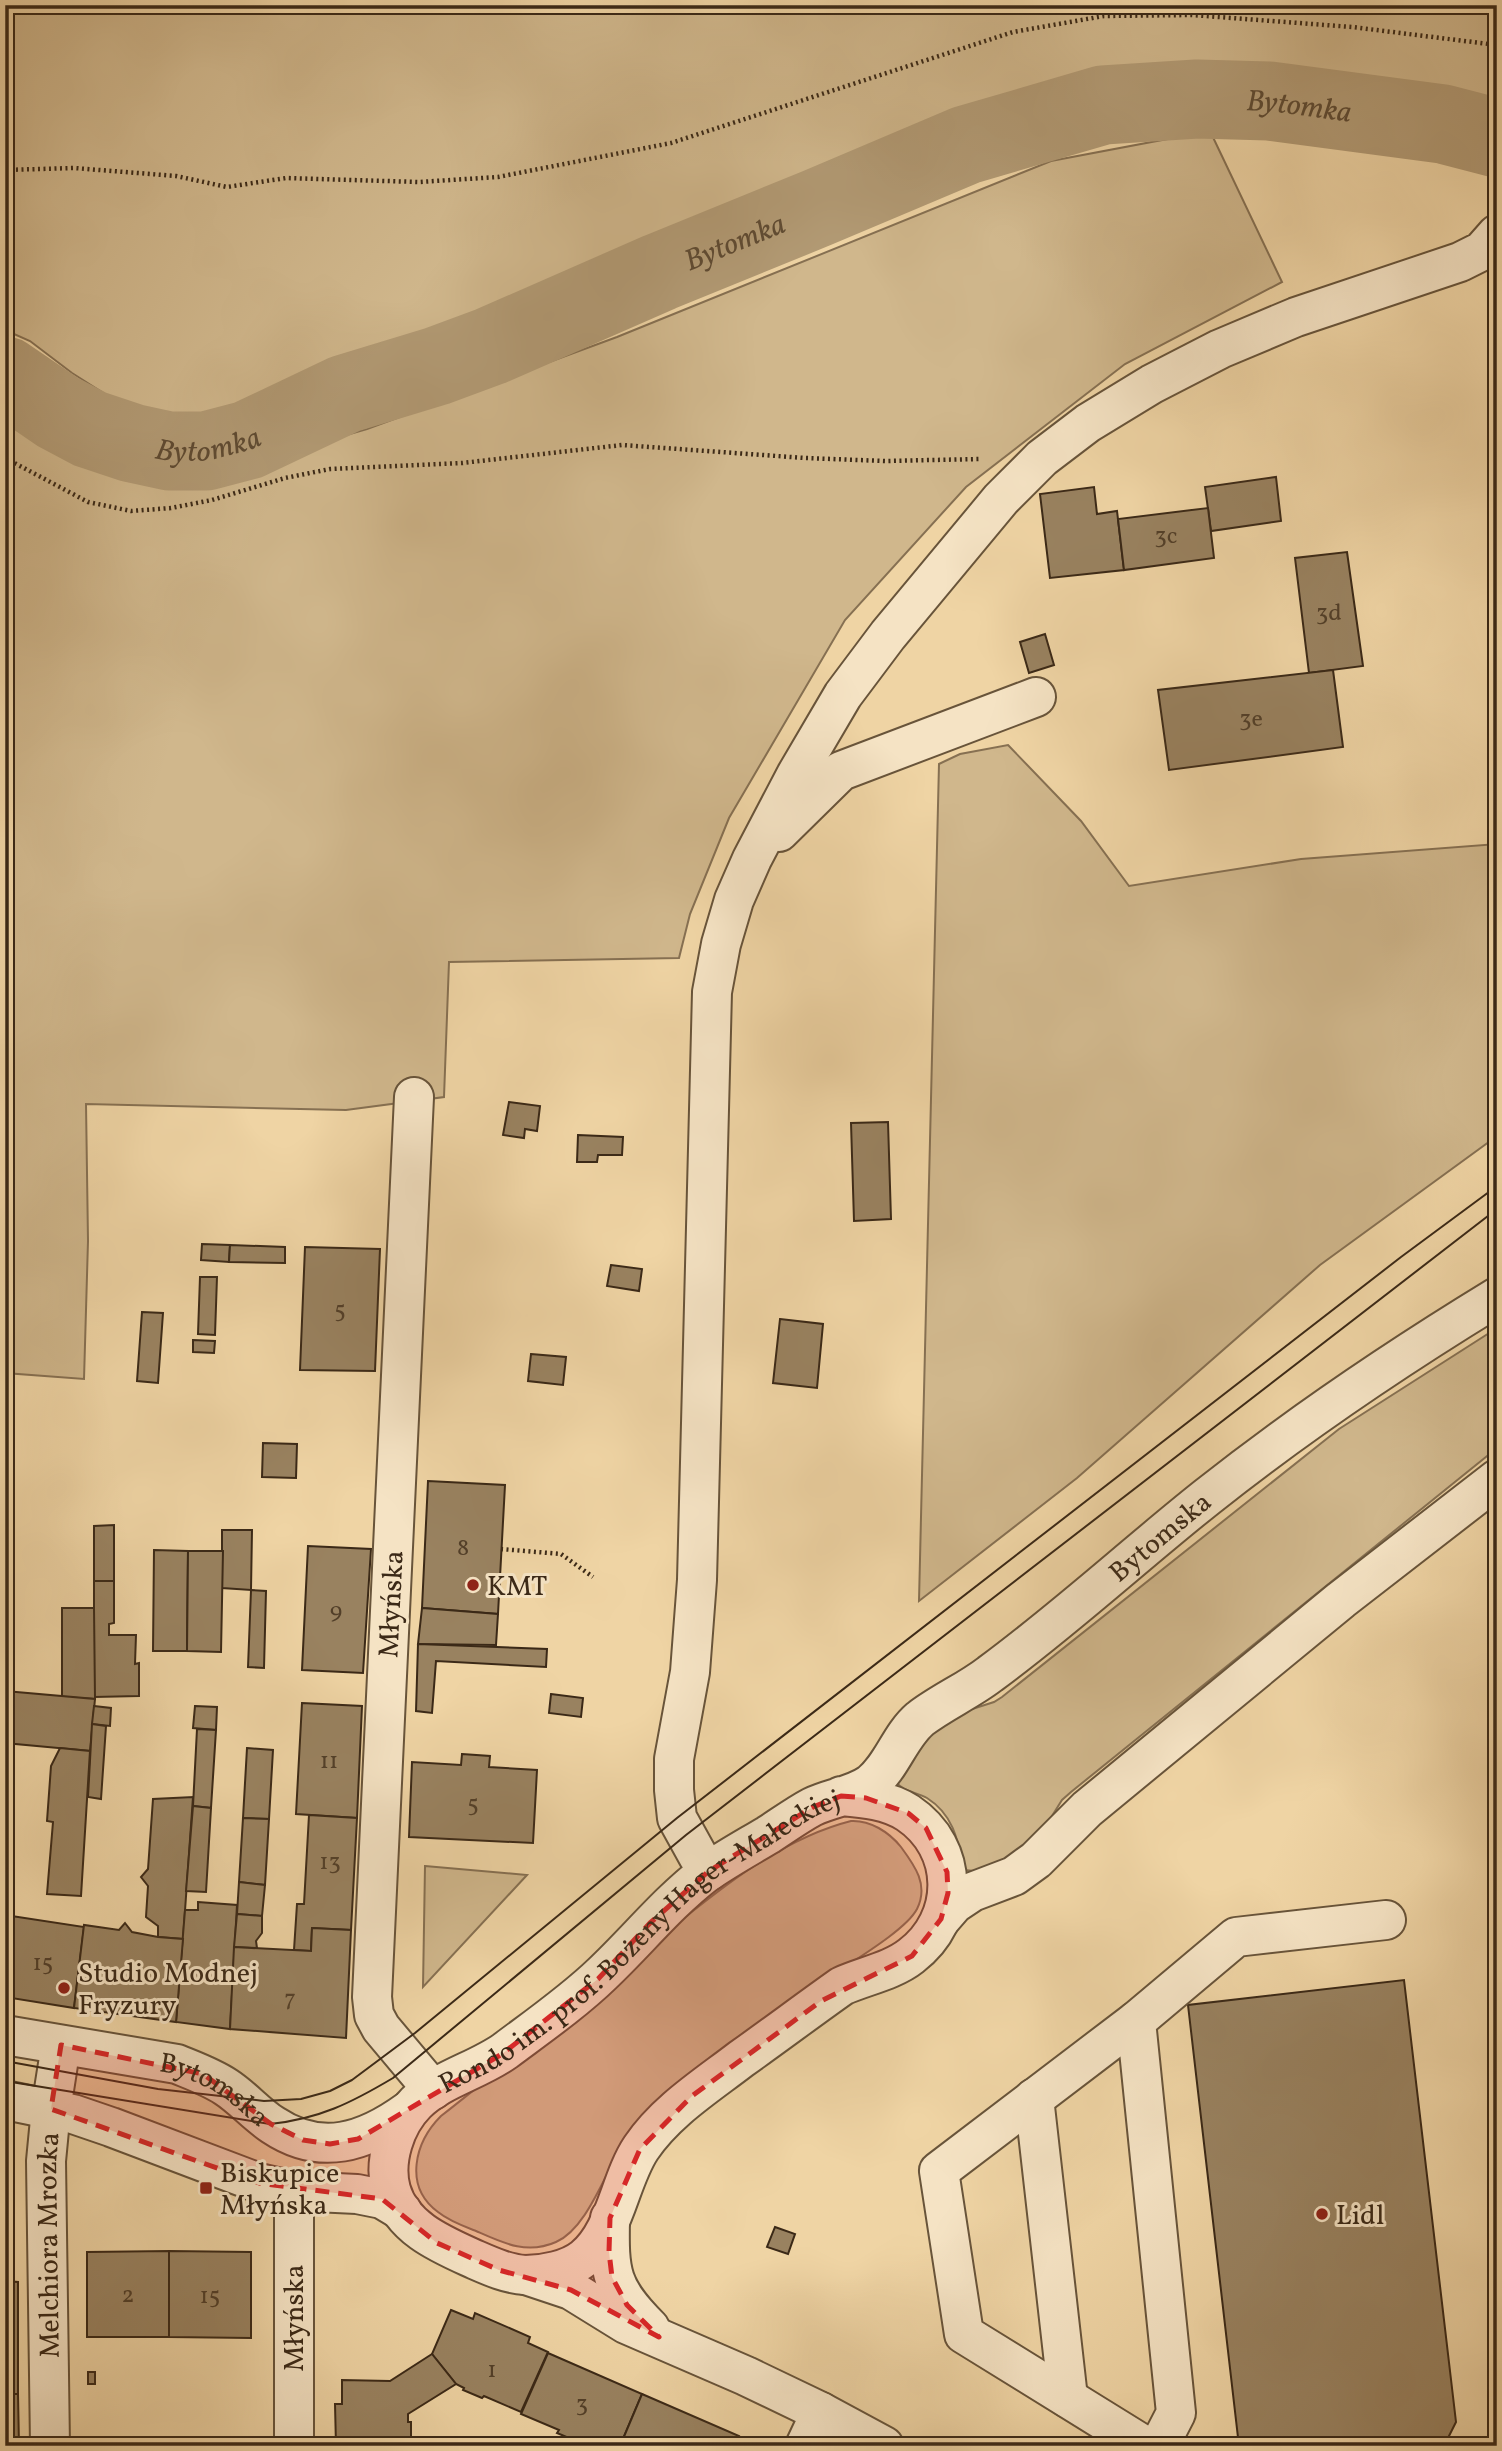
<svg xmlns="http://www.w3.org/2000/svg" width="1502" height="2451" viewBox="0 0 1502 2451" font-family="Vollkorn,serif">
<rect width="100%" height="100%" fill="#efd4a4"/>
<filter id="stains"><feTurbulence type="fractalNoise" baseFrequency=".00286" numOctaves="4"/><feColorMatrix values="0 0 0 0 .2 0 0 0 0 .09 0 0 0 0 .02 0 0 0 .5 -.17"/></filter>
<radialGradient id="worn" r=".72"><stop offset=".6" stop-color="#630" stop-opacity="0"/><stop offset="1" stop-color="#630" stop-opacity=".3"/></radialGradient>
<g fill="#d0b78c" stroke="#867052" stroke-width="2">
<path d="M5,5H1497V99L1290,72L1198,74L1121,82L1046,97L829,175L244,412L208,422L164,419L116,401L72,373L30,341L5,330Z"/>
<path d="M1210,131L1282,282L1125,364L966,487L845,620L729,818L690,914L679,958L449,962L444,1097L346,1110L86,1104L88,1241L84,1379L5,1373V400L116,465L222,471L367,429L617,337L1051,161Z"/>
<path d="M1008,745L1081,821L1129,886L1301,859L1497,844V1136L1320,1265L1077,1478L919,1601L939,764L960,754Z"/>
<path d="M1497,1328V1448L1071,1792L1062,1800L1047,1824L1022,1853L975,1871L964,1870C958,1841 954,1815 927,1798C917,1792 904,1792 897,1783L928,1735L966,1711L994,1702L1002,1697L1339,1429Z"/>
<path d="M851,1821C870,1820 889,1832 901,1847C915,1866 929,1885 917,1909C905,1932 844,1966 821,1983C778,2014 738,2049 697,2082C676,2099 644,2120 627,2139C622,2143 619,2151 616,2157C602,2182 584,2230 556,2242C527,2255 503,2243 476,2231C463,2226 449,2221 438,2212C403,2186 415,2142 441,2116C505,2066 566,2015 628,1964C693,1911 768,1842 851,1821Z"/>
<path d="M425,1866L527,1875L423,1987Z"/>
</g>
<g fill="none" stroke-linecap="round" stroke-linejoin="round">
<path stroke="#b29a74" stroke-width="79" id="s1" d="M5,376L58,412L90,429L132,443L169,451H206L248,440L345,394L437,366L491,346L660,272L817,208L966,145L1103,105L1197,99L1269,101L1443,124L1497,138"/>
</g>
<g fill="#998260" stroke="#3b2917" stroke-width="2">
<path d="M1276,477L1281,521L1211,531L1205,487Z"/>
<path d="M1094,487L1097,514L1117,511L1124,570L1050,578L1040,494Z"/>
<path d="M1208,508L1214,558L1124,570L1118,519Z"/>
<path d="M1347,552L1363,666L1309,673L1295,558Z"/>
<path d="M1045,634L1054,665L1029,673L1020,642Z"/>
<path d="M1333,670L1343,747L1169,770L1158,690Z"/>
<path d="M509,1102L540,1106L537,1131L525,1129L524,1138L503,1135Z"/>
<path d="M888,1122L891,1219L854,1221L851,1123Z"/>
<path d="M578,1135L623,1137L622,1155H598L597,1162H577Z"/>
<path d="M202,1244L230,1245L229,1262L201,1260Z"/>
<path d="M230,1245L285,1247V1263L229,1262Z"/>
<path d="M305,1247L380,1249L375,1371L300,1370Z"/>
<path d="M611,1265L642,1269L639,1291L607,1286Z"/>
<path d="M200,1277H217L215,1335L198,1334Z"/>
<path d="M142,1312L163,1313L158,1383L137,1381Z"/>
<path d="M780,1319L823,1324L817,1388L773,1383Z"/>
<path d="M193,1340L215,1341L214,1353L193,1352Z"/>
<path d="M531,1354L566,1357L563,1385L528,1381Z"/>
<path d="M263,1443L297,1444L296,1478L262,1477Z"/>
<path d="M428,1481L505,1485L498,1614L422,1608Z"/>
<path d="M114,1525V1581H94V1526Z"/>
<path d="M222,1530H252L251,1590L222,1588Z"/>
<path d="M308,1546L371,1549L363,1673L302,1670Z"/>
<path d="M154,1550L188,1551L187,1651H153Z"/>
<path d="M188,1551H223L221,1652L187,1651Z"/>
<path d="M94,1581H114V1623L109,1624V1635H136L135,1664L139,1663V1696L94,1697Z"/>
<path d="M251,1590L266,1591L264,1668L248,1667Z"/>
<path d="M62,1608H94L95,1699L62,1697Z"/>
<path d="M422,1608L498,1614L496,1645L418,1644Z"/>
<path d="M418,1644L547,1649L546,1667L436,1661L432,1713L416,1711Z"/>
<path d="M5,1691L95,1699L90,1751L5,1743Z"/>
<path d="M551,1694L583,1698L581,1717L549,1713Z"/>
<path d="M302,1703L362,1706L357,1818L296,1814Z"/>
<path d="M94,1706L111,1708L110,1726L92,1724Z"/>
<path d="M195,1706L217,1707L216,1730L193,1728Z"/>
<path d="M92,1724L106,1726L101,1799L88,1797Z"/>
<path d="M197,1729L216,1730L211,1808L193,1806Z"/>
<path d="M60,1748L90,1751L81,1896L47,1894L53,1822L47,1821L51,1766Z"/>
<path d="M247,1748L273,1750L269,1819L243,1818Z"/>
<path d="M462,1754L490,1756L489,1767L537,1770L533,1843L409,1837L412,1762L461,1765Z"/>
<path d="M193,1797L183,1939L158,1937V1926L146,1917L148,1886L141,1877L148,1869L153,1799Z"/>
<path d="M193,1806L211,1808L206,1892L186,1891Z"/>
<path d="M309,1815L357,1818L351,1930L312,1928L311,1951L294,1950L297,1904H304Z"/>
<path d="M243,1818L269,1819L265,1885L239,1882Z"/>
<path d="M239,1882L265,1885L262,1916L237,1914Z"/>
<path d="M198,1902L237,1905L230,2029L176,2022L185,1910H198Z"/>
<path d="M237,1914L262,1916V1933L256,1941L257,1948L234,1947Z"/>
<path d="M5,1915L84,1927L74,2008L5,1997Z"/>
<path d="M125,1923L132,1932L158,1937L183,1939L176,2022L74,2008L84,1925L119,1930Z"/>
<path d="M312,1928L351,1930L346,2038L230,2029L234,1947L311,1951Z"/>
<path d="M1404,1980L1456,2422L1444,2446H1239L1188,2005Z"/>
<path d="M775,2227L795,2234L788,2254L767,2247Z"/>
<path d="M169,2251L251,2252V2338L169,2337Z"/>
<path d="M169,2251V2337H87V2252Z"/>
<path d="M5,2281L18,2282V2394H5Z"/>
<path d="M451,2310L473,2319L475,2313L530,2337L528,2343L548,2352L521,2412L484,2396L482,2398L463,2390L464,2388L456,2384L432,2354Z"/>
<path d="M548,2353L642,2394L620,2446H596L577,2438L576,2441L557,2433L559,2430L521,2414Z"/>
<path d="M432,2354L456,2384L408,2414V2422H411V2444H408V2446H336L335,2404H342V2380L390,2381Z"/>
<rect x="88" y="2372" width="7" height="12"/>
<path d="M5,2394H18L19,2446H5Z"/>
<path d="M642,2394L739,2436L735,2446H620Z"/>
</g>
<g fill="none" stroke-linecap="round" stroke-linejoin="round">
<defs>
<g id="minor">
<path d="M779,832L841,771L1036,697"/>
<path d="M414,1097L372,1997L374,2015L381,2028L433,2090"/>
<path id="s2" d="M841,1796C864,1798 888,1800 908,1813C960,1848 960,1919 911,1956C892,1971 864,1976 842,1986C808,2010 775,2035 741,2059C706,2086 666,2111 641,2148C619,2181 616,2232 584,2258C569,2270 544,2275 525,2275C508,2274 492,2267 476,2260C443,2245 402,2229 391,2190C383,2161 395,2124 416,2103C440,2079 477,2071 505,2051C537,2027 573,2002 602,1974C638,1940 666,1904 706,1873C726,1859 748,1847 768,1835C782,1826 797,1815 812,1807C830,1798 853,1796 870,1784C892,1767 899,1737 920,1719C942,1702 968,1691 990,1674C1065,1619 1134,1555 1207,1497C1299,1424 1397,1358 1497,1297"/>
<path d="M709,1871L698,1856L677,1818L674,1790V1759L690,1672L697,1580L712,992L721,944L734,900L752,859L796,775L843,695L888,635L1001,499L1042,458L1088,423L1152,384L1220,349L1296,317L1460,262L1482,251L1497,234"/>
<path d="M941,1919L954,1904L972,1892L1014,1876L1036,1860L1087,1809L1341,1600L1497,1479"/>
<path d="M1136,2021L939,2171L964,2334L1145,2446"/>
<path id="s3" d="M5,2035L177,2064C194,2071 211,2077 226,2087C243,2098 256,2114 273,2125C321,2157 365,2142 408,2111"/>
<path d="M1034,2098L1068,2398"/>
<path d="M5,2100L73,2114L111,2127L259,2183L294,2191L357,2194L382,2199L402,2211"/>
<path d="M294,2191V2446"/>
<path d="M610,2218C609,2273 610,2288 650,2328"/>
<path d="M526,2275L571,2290L626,2324L746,2376L821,2412L884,2446"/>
<path id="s4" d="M50,2446L46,2161L51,2109L61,2045"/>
<path d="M805,2446L821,2412"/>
<path d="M1159,2446L1176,2413L1136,2021L1236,1937L1386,1920"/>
</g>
</defs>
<use href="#minor" stroke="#68543a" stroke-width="42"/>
<g stroke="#3b2917" stroke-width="4.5" stroke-dasharray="2 3.5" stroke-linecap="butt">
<path d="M5,170L74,168L176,176L227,187L286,178L419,182L498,177L671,143L1013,32L1104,16L1192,15L1352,27L1497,45"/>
<path d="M5,458L88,502L131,511L171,508L212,500L285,478L330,469L462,463L622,445L805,458L885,461L980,459"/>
<path d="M501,1549L561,1554L593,1577"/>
</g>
<use href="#minor" stroke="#f5e3c4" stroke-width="38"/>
<g stroke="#3b2917" stroke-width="2">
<path d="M5,2061L158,2089L264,2101L301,2099L330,2091L352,2080L415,2033L677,1818L1401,1257L1497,1186"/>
<path d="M5,2081L270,2124C319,2119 351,2103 393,2078L686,1835L1497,1209"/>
</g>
</g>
<path fill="#d62828" fill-opacity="0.2" stroke="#d62828" stroke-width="5" stroke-dasharray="14 9" stroke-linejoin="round" d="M841,1796L866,1798L908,1813L926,1828L947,1872L948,1893L941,1919L912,1956L821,2001L692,2096L640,2149L610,2218L609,2252L612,2277L627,2305L659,2337L571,2290L499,2270L437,2243L382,2199L259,2183L51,2109L61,2045L203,2074L271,2124L303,2140L330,2144L358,2139L502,2054L598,1979L650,1923L709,1871L813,1807Z"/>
<g fill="#8f2418" stroke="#f5e3c4" stroke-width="2.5">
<circle cx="473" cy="1585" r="7"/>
<circle cx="64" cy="1988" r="7"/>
<rect x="199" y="2181" width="14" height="14" rx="3.5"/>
<circle cx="1322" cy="2214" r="7"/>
</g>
<g text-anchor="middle" stroke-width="6" stroke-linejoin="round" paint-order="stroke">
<g font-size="24" fill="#523f29">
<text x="1166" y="543">3c</text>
<text x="1329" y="620">3d</text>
<text x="1251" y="726">3e</text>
<text x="340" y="1317">5</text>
<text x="463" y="1555">8</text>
<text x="336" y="1618">9</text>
<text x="329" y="1768">11</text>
<text x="473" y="1811">5</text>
<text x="330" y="1869">13</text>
<text x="43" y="1970">15</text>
<text x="290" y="2006">7</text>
<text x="128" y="2302">2</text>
<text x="210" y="2303">15</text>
<text x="492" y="2377">1</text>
<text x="582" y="2411">3</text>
</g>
<g font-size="28" fill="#3b2917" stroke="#f5e3c4">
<text dy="10" stroke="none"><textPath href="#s2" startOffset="1964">Bytomska</textPath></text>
<text transform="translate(390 1604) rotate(-87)" y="10">Młyńska</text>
<text dy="10" stroke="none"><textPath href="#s2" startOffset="1298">Rondo im. prof. Bożeny Hager-Małeckiej</textPath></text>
<text dy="10" stroke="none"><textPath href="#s3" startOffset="219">Bytomska</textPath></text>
<text dy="10" stroke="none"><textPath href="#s4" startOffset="201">Melchiora Mrozka</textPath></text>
<text transform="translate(293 2318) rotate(-90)" y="10">Młyńska</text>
</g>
<g font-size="28" fill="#3b2917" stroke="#f5e3c4" text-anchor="start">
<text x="487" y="1595">KMT</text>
<text x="78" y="1982">Studio Modnej<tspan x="78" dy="32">Fryzury</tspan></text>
<text x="220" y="2182">Biskupice<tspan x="220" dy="32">Młyńska</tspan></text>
<text x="1336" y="2224">Lidl</text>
</g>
<g font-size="30" font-style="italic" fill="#5f4b33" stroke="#f5e3c4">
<text dy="10" stroke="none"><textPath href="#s1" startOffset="1379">Bytomka</textPath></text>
<text dy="10" stroke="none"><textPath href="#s1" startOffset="789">Bytomka</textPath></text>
<text dy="10" stroke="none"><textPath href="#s1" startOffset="222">Bytomka</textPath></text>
</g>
</g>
<rect width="1502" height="2451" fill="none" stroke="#efd4a4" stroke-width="28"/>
<rect x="7" y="7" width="1488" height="2437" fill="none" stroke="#3b2917" stroke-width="3.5"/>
<rect x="14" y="14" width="1474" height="2423" fill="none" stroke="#3b2917" stroke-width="2"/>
<rect width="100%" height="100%" filter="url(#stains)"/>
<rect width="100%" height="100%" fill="url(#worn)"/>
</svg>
